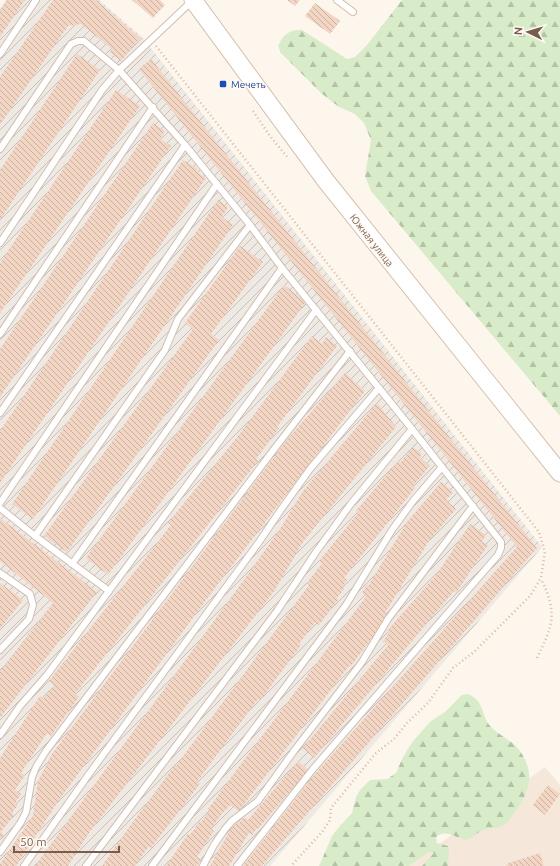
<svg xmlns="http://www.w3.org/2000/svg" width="560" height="866" viewBox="0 0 560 866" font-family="Ubuntu,sans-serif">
<defs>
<pattern id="industrial-furrows" width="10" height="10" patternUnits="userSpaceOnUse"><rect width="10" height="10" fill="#efe9e4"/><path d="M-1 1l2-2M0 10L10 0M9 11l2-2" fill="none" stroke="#c7c0bb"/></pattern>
<pattern id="forest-firs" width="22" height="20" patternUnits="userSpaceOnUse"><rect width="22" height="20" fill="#d8ecc9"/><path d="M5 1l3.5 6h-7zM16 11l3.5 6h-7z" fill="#b4c2a5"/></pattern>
<pattern id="building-back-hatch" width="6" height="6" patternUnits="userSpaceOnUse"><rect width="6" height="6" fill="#f3d5c3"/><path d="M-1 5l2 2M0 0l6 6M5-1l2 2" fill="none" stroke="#cab0a1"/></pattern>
</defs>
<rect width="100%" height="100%" fill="#fdf6ec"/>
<path fill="#f5e8da" d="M545,767L560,785V866H409Z"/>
<path fill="url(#industrial-furrows)" d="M6,0H99L142,37L542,547L270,866H0V9Z"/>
<g fill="url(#forest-firs)">
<path d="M402,0H560V416L371,191L365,176L371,140L364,123L355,114L339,107L321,93L281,53L278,46C283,35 289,29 302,30L347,59L355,57L367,45Z"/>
<path d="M468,694C486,702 480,716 492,728C500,736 513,741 520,751C535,773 530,790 516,811C512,815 509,822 504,825C499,829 492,827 487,829C478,831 473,838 465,840C454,837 446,829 436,837L437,843L448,846L449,848L448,866H422L434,853L432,852H429L409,866H319L332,836L339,827L352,813L356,797L360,790L370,780L387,779L396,773L403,757L413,741L423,730L431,721L445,712L462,695Z"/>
</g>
<g fill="url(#building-back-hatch)">
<path d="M7,0H25L0,37V10Z"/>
<path d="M53,0H96L140,38L121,61L110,52L112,49L81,24L68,26L0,125V77Z"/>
<path d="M132,0H160L165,5L153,18Z"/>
<path d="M287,0H300L295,6Z"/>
<path d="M315,3L340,21L330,34L305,16Z"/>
<path d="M77,54L100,70L0,220V170Z"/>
<path d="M151,59L537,548L262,866H243L316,773L517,547L139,69Z"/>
<path d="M116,90L140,106L0,313V263Z"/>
<path d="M153,123L165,131L160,139L171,146L0,397V349Z"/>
<path d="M183,160L198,169L196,171L206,178L0,483V431Z"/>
<path d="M218,200L228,207L222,217L233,225L33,519L12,504Z"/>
<path d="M240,246L263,262L211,334L219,340L67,552L44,536L193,329L185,323Z"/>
<path d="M284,285L306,302L108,575L86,558Z"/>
<path d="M312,336L322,344L326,337L337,346L277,427L279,428L256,459L258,461L75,694L79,697L51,736L47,733L21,773L25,775L15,790L21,794L15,803L18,805L12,813L14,815L1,832L4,835L0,840V758L40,696L44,698L54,685L49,681L171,525L168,523L238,436Z"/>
<path d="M345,373L365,391L215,588L59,800L16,866H0V864L33,816L38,781L52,754L286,441Z"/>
<path d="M377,403L396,427L303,542L275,590L89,833L68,866H35L246,577L280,529L303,491Z"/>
<path d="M413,447L422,454L420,457L430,466L413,486L415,488L344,578L347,580L342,588L344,589L337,598L338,600L319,625L315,622L299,644L301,645L260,701L258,699L197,782L200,784L151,848L149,846L135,866H102L127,830L175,765L176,766L309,585L307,583L322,563L319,561L358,513L356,511L398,461L400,463Z"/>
<path d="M441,482L453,492L446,500L456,509L429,541L385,613L389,616L350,667L349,666L239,811L230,805L221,815L211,829L214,831L197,857L202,860L197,866H166L188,834L190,835L200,821L201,822L210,810L208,809L218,796V795L365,598L366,596L362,593L367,585L368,586L407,522Z"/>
<path d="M0,518L97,592L0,718V671L53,603L0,561Z"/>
<path d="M470,524L486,535L482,542L488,545L456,593L454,591L314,758L303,748L388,645L383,641L389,633L387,631L437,574Z"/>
<path d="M0,583L23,600L0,629Z"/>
<path d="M298,761L308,770L258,829L257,828L252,835L249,833L229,866H210L229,832L237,822L238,824L244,817L248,820Z"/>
<path d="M548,785L560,794L545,815L533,805Z"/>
<path d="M540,853L544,866H507L506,864Z"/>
</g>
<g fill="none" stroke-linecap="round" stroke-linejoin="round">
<defs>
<g id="service">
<path d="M337,0L353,12"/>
<path d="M0,54L36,0"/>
<path d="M0,149L71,44L78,41H84L119,70L185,145L250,225L282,268L316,310L412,429L501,542V548L498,555L313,769L237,866"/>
<path d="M0,243L102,90L119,70L192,1"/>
<path d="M0,334L153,107"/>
<path d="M0,413L185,145"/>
<path d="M0,503L217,184"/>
<path d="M0,508L35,536L109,591"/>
<path d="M35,536L165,350L178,319L250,225"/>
<path d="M72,564L282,268"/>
<path d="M0,573L30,594L33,605L29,619L0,650"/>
<path d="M0,735L20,706L47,675L316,310"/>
<path d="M0,852L21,822L26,812L32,777L36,767L46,751L275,448L350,351"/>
<path d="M24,866L89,774L259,542L280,511L310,469L379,388"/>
<path d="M86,866L277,611L316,552L350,505L412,429"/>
<path d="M152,866L346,605L392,530L413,501L442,467"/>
<path d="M203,866L214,845L225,829L232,821L258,801L294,751L362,662L388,619L473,506"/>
</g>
<path id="secondary" d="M193,0L326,181L560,473"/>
</defs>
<use href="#service" stroke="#d1beb0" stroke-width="8"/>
<use href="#secondary" stroke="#d6c0b0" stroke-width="19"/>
<g stroke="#d9b8a5" stroke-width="2.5" stroke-dasharray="1 3" stroke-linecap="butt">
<path d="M156,46L539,532L545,552L541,578L530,596L474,652L453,668L428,703L407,723L394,739L376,753L331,808L330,820L322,832L291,866"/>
<path d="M253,111L270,136L288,158"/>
<path d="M537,658C553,625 558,613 541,579"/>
</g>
<use href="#service" stroke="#fff" stroke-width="6"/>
<use href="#secondary" stroke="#fff" stroke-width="17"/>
</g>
<rect fill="#1a4fb4" stroke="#fffaf3" stroke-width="1.5" x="219" y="80" width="8" height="8" rx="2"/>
<g text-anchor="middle" stroke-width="3" stroke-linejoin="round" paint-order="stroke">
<g font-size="10" fill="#164399" stroke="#fffaf3" text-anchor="start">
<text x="231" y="88">Мечеть</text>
</g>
<g font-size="10" fill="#7a5c4d" stroke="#fffaf3">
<text transform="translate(372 240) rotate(52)" y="4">Южная улица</text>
</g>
</g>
<g transform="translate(528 32) rotate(275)" stroke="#fffaf3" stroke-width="3" paint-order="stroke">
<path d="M0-3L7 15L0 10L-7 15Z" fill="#7a5c4d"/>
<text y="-6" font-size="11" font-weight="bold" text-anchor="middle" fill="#7a5c4d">N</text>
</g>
<path d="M14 846v6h105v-6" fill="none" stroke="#7a5c4d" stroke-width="2"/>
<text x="20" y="846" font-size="12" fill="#7a5c4d" stroke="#fffaf3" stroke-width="3" paint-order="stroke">50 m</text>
</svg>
